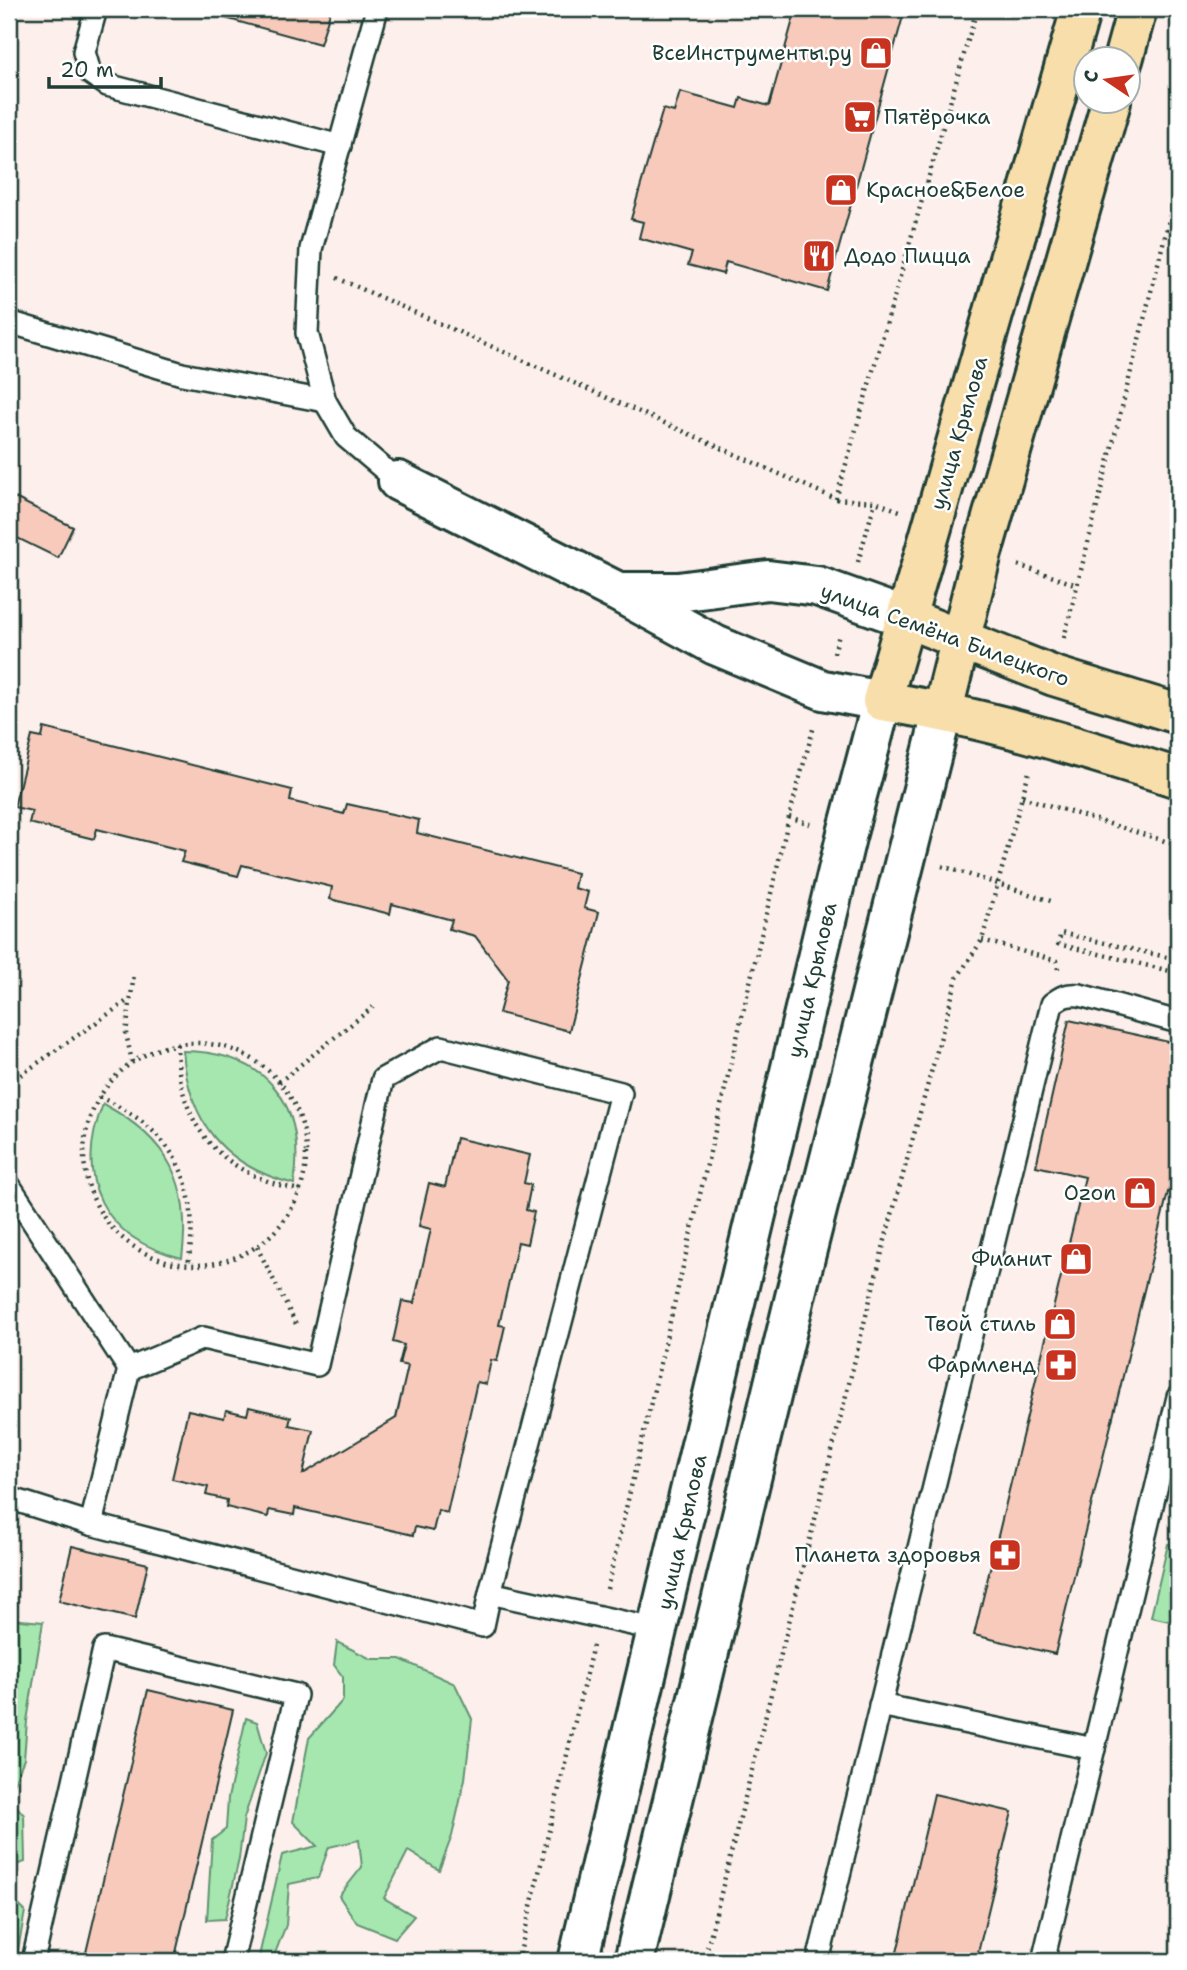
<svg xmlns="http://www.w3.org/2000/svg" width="1187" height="1970" viewBox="0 0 1187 1970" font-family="'Shantell Sans',sans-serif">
<rect width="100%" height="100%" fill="#fdefeb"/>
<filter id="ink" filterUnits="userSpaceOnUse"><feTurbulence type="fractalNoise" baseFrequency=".0143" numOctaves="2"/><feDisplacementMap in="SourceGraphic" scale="14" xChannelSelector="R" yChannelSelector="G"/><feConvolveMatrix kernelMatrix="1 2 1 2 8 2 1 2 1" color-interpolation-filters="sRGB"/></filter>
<g filter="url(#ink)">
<g fill="#a6e7b0" stroke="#629272" stroke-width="2">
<path d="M183,1051C266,1052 307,1103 294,1184C224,1166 189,1123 183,1051Z"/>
<path d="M103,1104C169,1139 192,1184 182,1258C103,1239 73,1180 103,1104Z"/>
<path d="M1168,1544L1178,1547V1623L1151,1617Z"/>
<path d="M9,1619L43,1622L27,1721L24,1759L9,1795Z"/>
<path d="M337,1642L371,1659H400L455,1684L472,1719L465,1779L452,1836L439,1870L408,1851L384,1898L414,1916L395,1938L357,1923L339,1896L362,1867L359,1840L329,1847L318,1878L289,1884L286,1925L272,1961H258L282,1855L317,1846L293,1822L309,1738L343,1700V1677L334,1665Z"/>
<path d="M246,1718L257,1722L266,1753L244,1818L239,1859L225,1919L207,1920L212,1840L226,1829L228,1798Z"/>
<path d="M9,1798L24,1815L25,1862L9,1867Z"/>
<path d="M9,1896L25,1911L16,1961H9Z"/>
</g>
<g fill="#f8cabc" stroke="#1f3d34" stroke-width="2">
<path d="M226,9H331L320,44L225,18Z"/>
<path d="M796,9H905L827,291L726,262L723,274L688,265L692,253L639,238L643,222L631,219L663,109L674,112L680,92L738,108L741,98L769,106Z"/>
<path d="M9,495L73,527L58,558L9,534Z"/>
<path d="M44,728L292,790L290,801L344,814L347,804L419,820L417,833L577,873L574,888L588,892L584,908L599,912L569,1031L499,1013L508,980L475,936L449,929L452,920L392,904L390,914L330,899L332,887L242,865L238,876L181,862L185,851L97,829L94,839L29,823L32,811L14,807L32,736L42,738Z"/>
<path d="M1069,1020L1178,1044V1195L1168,1192L1055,1654L974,1635L1085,1177L1036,1166Z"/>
<path d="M456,1138L530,1155L524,1183L531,1185L526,1210L534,1212L527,1244L518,1242L499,1325L505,1326L497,1361L491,1360L486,1384L477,1382L447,1513L438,1510L433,1531L415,1527L413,1535L295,1508L294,1515L269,1510L268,1517L226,1507L227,1500L206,1495L208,1487L172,1479L188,1410L224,1418L226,1410L247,1415L249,1407L291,1417L289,1425L313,1430L303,1474L396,1418L408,1366L399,1364L404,1345L393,1342L402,1301L414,1303L431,1229L419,1226L429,1183L445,1187Z"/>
<path d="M72,1546L148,1564L135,1619L59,1601Z"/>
<path d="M148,1690L233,1710L174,1961H84Z"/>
<path d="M934,1794L1012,1812L976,1961H895Z"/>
</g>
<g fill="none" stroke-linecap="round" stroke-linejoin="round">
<defs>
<g id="service">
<path d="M96,9L84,52L90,73L107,85L340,146"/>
<path d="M377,9L311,249L307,333L325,401L346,437L398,481"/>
<path d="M9,322L182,374L325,401"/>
<path d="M9,1185L129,1369"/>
<path d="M9,1498L91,1524"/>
<path d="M490,1593L483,1626L91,1524L129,1369L203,1338L317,1365L383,1079L441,1047L621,1093L490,1593L659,1630"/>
<path d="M880,1705L1094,1749"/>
<path d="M33,1961L104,1649L296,1695L232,1961"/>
<path d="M818,1961L1052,1004C1062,996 1067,994 1080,995L1178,1022"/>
<path d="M1043,1961L1178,1397"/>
</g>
<g id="minor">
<path d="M398,481L618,592L715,645L823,690L882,701"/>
<path d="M621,592H678L768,580L817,586L906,618"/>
</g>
<g id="secondary">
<path d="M578,1961L846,837L882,701"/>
<path d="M634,1961L796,1293L943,710"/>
</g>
<g id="primary">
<path d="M1081,9L882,701C984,717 1080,747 1178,778"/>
<path d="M1123,60L1137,9"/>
<path d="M906,618L1054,676L1178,714"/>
<path d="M943,710L982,553L1111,102"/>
</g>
</defs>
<use href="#service" stroke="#1f3d34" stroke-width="26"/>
<use href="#minor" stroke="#1f3d34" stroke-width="44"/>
<use href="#secondary" stroke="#1f3d34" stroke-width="44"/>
<use href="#primary" stroke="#1f3d34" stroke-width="44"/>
<g stroke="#1f3d34" stroke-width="4.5" stroke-dasharray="2 5" stroke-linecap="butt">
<path d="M337,278L836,499L875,502L900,511"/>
<path d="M836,499L977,9"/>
<path d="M858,562L875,502"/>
<path d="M1018,565L1077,585"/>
<path d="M1064,638L1178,184"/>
<path d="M834,653L839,635"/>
<path d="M1022,797L1178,845"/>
<path d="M789,817L810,824"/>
<path d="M942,866L1054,902"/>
<path d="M982,940L1057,961L1058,970"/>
<path d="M1178,940L1175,959L1061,933L1058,944L1178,973"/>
<path d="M1174,992L1178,974"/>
<circle cx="195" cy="1154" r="111"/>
<path d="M177,1044C178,1127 220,1174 300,1190"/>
<path d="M132,1062L126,1033L134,974"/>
<path d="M279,1082L373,1007"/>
<path d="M9,1083L130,999"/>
<path d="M99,1097C175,1130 202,1184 188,1265"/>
<path d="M257,1247L296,1324"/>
<path d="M607,1589L789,817L814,726"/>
<path d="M518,1961L593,1645"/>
<path d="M704,1961L885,1240L957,978L982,940L1029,772"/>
</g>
<use href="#service" stroke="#fff" stroke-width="21"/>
<use href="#minor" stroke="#fff" stroke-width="38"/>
<use href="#secondary" stroke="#fff" stroke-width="38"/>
<use href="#primary" stroke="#f8deab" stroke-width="38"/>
</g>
</g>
<defs>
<symbol id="shop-square" viewBox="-11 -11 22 22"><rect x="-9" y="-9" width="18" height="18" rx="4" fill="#c8321e" stroke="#fff"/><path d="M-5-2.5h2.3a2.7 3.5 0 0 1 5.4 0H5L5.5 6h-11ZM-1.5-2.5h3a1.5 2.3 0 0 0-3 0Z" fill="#fff"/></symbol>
<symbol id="supermarket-square" viewBox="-11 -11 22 22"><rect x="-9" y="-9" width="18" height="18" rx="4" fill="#c8321e" stroke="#fff"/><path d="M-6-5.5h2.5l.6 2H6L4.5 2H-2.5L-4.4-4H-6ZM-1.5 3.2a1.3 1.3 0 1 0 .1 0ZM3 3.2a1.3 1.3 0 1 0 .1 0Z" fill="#fff"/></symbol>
<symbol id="restaurant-square" viewBox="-11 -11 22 22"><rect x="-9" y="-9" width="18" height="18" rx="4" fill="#c8321e" stroke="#fff"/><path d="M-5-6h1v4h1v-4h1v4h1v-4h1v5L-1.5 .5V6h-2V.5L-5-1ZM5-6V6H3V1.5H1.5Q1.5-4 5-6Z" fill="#fff"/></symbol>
<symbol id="pharmacy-square" viewBox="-11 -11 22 22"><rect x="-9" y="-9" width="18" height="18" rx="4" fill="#c8321e" stroke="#fff"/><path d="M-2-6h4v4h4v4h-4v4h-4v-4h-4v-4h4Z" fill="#fff"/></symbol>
</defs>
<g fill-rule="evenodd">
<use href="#shop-square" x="857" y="34" width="38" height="38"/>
<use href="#supermarket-square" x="841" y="98" width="38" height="38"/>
<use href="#shop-square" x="822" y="171" width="38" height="38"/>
<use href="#restaurant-square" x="800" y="237" width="38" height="38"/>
<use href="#shop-square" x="1121" y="1174" width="38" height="38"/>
<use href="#shop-square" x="1057" y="1240" width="38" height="38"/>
<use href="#shop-square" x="1041" y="1305" width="38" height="38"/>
<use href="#pharmacy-square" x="1042" y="1346" width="38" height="38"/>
<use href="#pharmacy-square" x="986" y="1536" width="38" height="38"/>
</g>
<g text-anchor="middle" stroke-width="5" stroke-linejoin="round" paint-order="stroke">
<g font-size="21" fill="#1f3d34" stroke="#fff" text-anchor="end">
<text x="852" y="60">ВсеИнструменты.ру</text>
<text x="884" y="124" text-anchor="start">Пятёрочка</text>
<text x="866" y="197" text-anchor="start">Красное&amp;Белое</text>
<text x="844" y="263" text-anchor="start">Додо Пицца</text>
<text x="1116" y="1200">Ozon</text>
<text x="1052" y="1266">Фианит</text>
<text x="1036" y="1331">Твой стиль</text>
<text x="1036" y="1372">Фармленд</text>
<text x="981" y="1562">Планета здоровья</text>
</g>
<g font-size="21" fill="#1f3d34" stroke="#fff">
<text transform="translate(959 433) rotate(-74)" y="7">улица Крылова</text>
<text transform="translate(945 635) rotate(20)" y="7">улица Семёна Билецкого</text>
<text transform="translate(812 980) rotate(-77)" y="7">улица Крылова</text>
<text transform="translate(682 1532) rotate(-77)" y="7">улица Крылова</text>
</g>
</g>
<rect width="1187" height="1970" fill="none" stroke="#fff" stroke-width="35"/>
<rect x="18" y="18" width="1152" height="1935" fill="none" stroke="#1f3d34" stroke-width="2.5" filter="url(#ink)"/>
<g transform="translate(1107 80) rotate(283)"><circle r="33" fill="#ffffff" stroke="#a5b1ae" stroke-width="2"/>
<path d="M0-5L12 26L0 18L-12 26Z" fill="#c8321e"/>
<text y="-10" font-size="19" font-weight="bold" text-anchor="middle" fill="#1f3d34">С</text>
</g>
<path d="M49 77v10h112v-10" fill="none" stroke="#1f3d34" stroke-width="3.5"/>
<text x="60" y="77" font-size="21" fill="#1f3d34" stroke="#ffffff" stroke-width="5" paint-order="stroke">20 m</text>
</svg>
